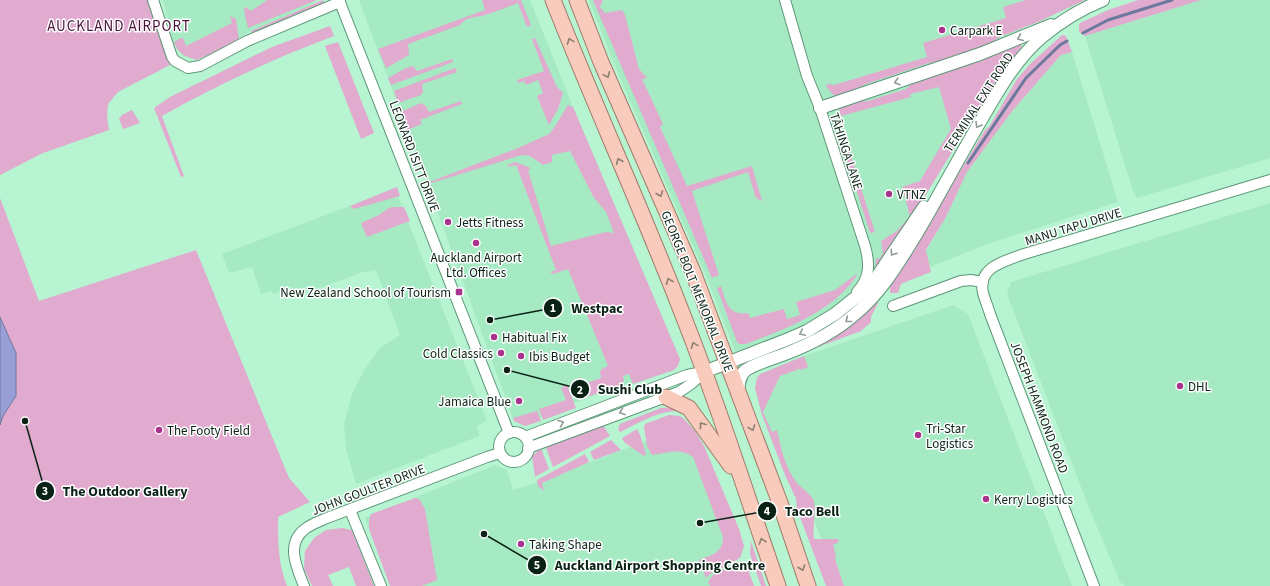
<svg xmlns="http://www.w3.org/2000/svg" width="1270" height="586" viewBox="0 0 1270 586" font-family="'Source Sans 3',sans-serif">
<rect width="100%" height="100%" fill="#b7f4d1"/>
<g fill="#a6eac3">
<path d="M163,0H316L310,7L247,33L197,60L183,56L174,44Z"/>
<path d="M359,0H530L573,107L663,320L644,377L628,385L587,398L522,425L514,421L427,183Z"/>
<path d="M589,0H1075L1036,12L1001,53L891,261L859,301L843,316L810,337L791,346L740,364L707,278L615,66Z"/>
<path d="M1201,0H1270V158L1137,198L1133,191L1085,36Z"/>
<path d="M1072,52L1118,202L987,244L930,267L926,251L946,217L967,172L1013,110L1061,55Z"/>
<path d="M395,189L487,421L477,426L479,436L356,484L346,449L344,424L352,394L365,369L380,348L400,335L376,270L363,272L296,297L292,287L273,294L272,291L261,294L252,267L229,273L222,254Z"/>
<path d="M1270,203V586H1125L1120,582L1088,505L1007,294L1011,282Z"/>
<path d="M953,305L968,314L1072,586H840L808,505L776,451L762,415L755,388L757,378L760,374L804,356Z"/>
<path d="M649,440L676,449L693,452L742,586H392L365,518L495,465L507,470L513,490L538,482Z"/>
</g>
<g fill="#e1aacf">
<path d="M0,0H148L170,65L118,92L108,104L107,116L109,130L43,153L0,175Z"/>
<path d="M267,0H317L248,28L245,16L244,8L246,7L251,11Z"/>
<path d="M323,0L324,2L316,7L252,33L251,31Z"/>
<path d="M482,0H521L531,25L527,27L518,3C507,7 496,12 485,15C475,18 467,16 460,25L408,44L409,55L386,68L378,49L485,10Z"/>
<path d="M593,0H603L600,7L605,13L622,10L625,15L639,69L647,78L642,79L663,124L660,127L687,186L752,166L762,201L756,198L748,172L692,191L719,275L712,278Z"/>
<path d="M1026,0H1085L1038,22L1002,36L973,53L956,58L929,63L866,84L849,92L835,97L826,86L828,84L834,85L927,57L923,43L1006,18L1003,7Z"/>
<path d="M1138,0H1201L1085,36L1079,32V26L1080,23L1108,10Z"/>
<path d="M230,16L236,19L239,39L238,41L197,60C185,56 179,55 174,42L181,38H183L186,46L232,23Z"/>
<path d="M330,26L334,36C275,58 217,85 162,116L184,176L181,177L154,108L170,97L272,47Z"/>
<path d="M1062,35L1066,36L1072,52L1061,55L1013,110L967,172L946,217L926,250L931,272L903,283L901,284L898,293H890V287L985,130L989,127L1017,79L1030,64Z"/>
<path d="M535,38L557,87L563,93L558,109L549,125L537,96L543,93L538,80L526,85L524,81L519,83L517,80L544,71L532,39Z"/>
<path d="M338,42L374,133L361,139L325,46Z"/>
<path d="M1021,43L1022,45L1020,49L997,79L912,217L877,269L875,268L876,259L880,258L883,253L881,241L897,231L910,216L902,187L920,181L951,129L939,87L910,94L911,97L841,116L838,105L842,102L868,101L906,89L912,83Z"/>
<path d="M452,59L453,62L391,85L388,78L406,68L413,66L417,71Z"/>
<path d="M455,68L457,72L422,84L423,92L421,95L398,103L394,91Z"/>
<path d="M461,101L462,104L420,120L422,124L407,130L400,112L421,103L426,106L429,112Z"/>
<path d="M568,105L573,107L680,359L678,366L674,370L633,384L629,374L623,376L624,381L621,383V386L586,397L584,395L578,379L579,377L584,384L601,378L600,371L602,369L608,366L568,269L553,274L550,272L556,270L516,165L508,167V165L515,162L531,168L528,170L551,246L606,232L614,233L606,212L594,198L570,151L552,155V162L543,165L530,156L522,155L428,184L427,183L518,148L549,134L554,128Z"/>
<path d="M132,110L140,123L123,129L119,119L122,115Z"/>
<path d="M848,147L875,232L870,233L844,151L845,148Z"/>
<path d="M397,187L400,196L354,209L350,206Z"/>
<path d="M0,198L39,301L196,250L289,478L310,502L278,517C278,541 278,564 287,586H0Z"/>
<path d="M391,207H404L410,221L367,237L361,223L379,215L386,210Z"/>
<path d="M858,273C836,311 785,329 746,344H739L737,342L717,288L721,286C726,302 728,316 748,313L750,318L784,309L787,319L800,315L796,302L835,290Z"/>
<path d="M878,301V303L871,317V322L861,331L807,351L847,328Z"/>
<path d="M804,356L808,367L801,370L800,368L799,369L780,376L763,412L772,432L777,430C781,449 785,467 797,483C802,488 809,493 813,499C817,506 812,528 814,539H838L839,542L833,545L836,555L835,559L844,586H826L797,509L796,499L785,475L762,415L755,388L757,378L760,374Z"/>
<path d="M567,385L576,408L543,420L539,409L566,400L561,388Z"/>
<path d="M676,407L681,411C658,410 639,423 620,432L618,429L620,424L625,422L661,408Z"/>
<path d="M537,411L541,421L525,426L514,421L513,418Z"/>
<path d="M669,415L680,416L684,419L695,431L704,446L739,529L744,546L740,558L710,574L706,578L699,560C712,555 723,553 723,537L693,457C681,447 665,453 652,455L647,446L644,427L645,424Z"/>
<path d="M603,425L610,436L553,467L546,448L548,445Z"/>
<path d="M637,429L640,435L646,454L644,456L624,442L622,438Z"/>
<path d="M611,440L621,450L594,460L590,452Z"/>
<path d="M541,448L549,469L535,477L532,456Z"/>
<path d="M585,454L589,462L542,483L544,491L538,486L537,480Z"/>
<path d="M415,498L419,499L425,509L437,580L422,586H390L369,529V520L371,514Z"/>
<path d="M342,528L352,530L374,586H356L349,567L328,575L333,586H312L304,569L305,551L314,538L326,530Z"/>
<path d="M751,541L766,586H761L750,554Z"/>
<path d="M741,561L746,563L754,586H710L708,582L713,575Z"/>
</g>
<path fill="#989ed6" stroke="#6d799c" d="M0,317L16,353V396L3,416L0,425Z"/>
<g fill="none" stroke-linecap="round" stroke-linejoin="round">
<g stroke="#6d799c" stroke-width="3">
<path d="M1083,33L1108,20L1172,0"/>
<path d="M968,163L1026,78L1060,45L1067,41"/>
</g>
<defs>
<g id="minor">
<path d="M153,0L172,57L175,61L188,68L200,66L247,41L340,2"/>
<path d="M339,0L509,433"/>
<path d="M785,0L807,76L820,108L865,246C870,264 870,278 857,292"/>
<path d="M893,306L961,281L971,280L983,282"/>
<circle cx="514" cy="447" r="15"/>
<path d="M525,437L687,375L703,372"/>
<path d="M528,448L679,392L691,384L704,372"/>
<path d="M350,510L381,586"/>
<path d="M304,586C297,568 285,544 305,529C311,524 320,521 327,518L487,457L500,453"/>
<path d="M1094,586L990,314C988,307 985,300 983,293C977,267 1005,261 1024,254L1270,180"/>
</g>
<g id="tertiary">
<path d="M820,108L980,54L1051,25"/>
<path d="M704,372L791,338L807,331L835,314L860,294L876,278L924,207"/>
<path d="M738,392C739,384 739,375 746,370C754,364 775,358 785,354C811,344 835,332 855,314C881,293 897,265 914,238C938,198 959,157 983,117C999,89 1017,58 1042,37C1061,21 1081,9 1103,0"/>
</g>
<g id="primary">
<path d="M553,0C595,107 643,211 684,318C719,406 747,497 778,586"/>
<path d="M577,0L601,62L693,272L780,503L808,586"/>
<path d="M666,397L689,408L731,466"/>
</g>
</defs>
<use href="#minor" stroke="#5d9777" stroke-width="12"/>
<use href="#tertiary" stroke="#5d9777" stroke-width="14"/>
<use href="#primary" stroke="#a17a66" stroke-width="17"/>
<use href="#minor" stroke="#fff" stroke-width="10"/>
<use href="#tertiary" stroke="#fff" stroke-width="12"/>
<use href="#primary" stroke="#f8cbbd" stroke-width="15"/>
</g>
<defs><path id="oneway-chevron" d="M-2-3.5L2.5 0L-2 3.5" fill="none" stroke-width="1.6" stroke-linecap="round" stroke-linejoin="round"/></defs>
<g stroke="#919c96">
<use href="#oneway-chevron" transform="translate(1020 38) rotate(157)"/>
<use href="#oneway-chevron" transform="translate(897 82) rotate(162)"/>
<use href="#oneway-chevron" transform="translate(978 125) rotate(121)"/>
<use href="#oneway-chevron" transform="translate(893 253) rotate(124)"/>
<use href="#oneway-chevron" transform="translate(848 320) rotate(142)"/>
<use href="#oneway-chevron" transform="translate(802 333) rotate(155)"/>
<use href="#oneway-chevron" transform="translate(622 412) rotate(160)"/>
<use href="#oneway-chevron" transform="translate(561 423) rotate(-21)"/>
</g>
<g stroke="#8d7f72">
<use href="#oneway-chevron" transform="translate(570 41) rotate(-111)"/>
<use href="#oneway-chevron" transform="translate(607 75) rotate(66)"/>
<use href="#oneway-chevron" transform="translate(619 161) rotate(-113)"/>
<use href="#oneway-chevron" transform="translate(660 194) rotate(67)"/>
<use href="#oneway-chevron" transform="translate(669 281) rotate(-112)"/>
<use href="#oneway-chevron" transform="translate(694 345) rotate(-111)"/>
<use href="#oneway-chevron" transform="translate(702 425) rotate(-127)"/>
<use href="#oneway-chevron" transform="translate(752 428) rotate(69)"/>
<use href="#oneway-chevron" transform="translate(762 541) rotate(-109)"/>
<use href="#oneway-chevron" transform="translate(802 568) rotate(71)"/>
</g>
<g fill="#a9348d" stroke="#fff" stroke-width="1.5">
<circle cx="942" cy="30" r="4"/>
<circle cx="889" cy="194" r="4"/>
<circle cx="448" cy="222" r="4"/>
<circle cx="476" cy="243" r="4"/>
<rect x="455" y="288" width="8" height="8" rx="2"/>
<circle cx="494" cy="337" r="4"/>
<circle cx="501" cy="353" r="4"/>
<circle cx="521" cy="356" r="4"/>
<circle cx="1180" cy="386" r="4"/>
<circle cx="519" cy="401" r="4"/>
<circle cx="159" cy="430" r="4"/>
<circle cx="918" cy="435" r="4"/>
<circle cx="986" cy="499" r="4"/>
<circle cx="521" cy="544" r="4"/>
</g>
<g text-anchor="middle" stroke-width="3" stroke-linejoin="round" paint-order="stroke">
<g font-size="13" fill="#0a2216" stroke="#fff" text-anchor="start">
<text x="950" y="35">Carpark E</text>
<text x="897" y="199">VTNZ</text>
<text x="456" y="227">Jetts Fitness</text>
<text x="476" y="262" text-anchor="middle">Auckland Airport<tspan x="476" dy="15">Ltd. Offices</tspan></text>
<text x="451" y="297" text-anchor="end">New Zealand School of Tourism</text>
<text x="502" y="342">Habitual Fix</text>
<text x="493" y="358" text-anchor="end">Cold Classics</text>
<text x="529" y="361">Ibis Budget</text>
<text x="1188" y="391">DHL</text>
<text x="511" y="406" text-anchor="end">Jamaica Blue</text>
<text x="926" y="433">Tri-Star<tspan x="926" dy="15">Logistics</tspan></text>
<text x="167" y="435">The Footy Field</text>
<text x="994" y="504">Kerry Logistics</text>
<text x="529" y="549">Taking Shape</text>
</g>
<g font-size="13" fill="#0a2216" stroke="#fff">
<text transform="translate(978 102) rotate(-57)" y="5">TERMINAL EXIT ROAD</text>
<text transform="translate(847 151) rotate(72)" y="5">TĀHINGA LANE</text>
<text transform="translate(415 156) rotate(69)" y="5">LEONARD ISITT DRIVE</text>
<text transform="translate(1073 226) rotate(-17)" y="5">MANU TAPU DRIVE</text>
<text transform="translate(698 291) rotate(68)" y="5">GEORGE BOLT MEMORIAL DRIVE</text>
<text transform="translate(1040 407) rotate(69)" y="5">JOSEPH HAMMOND ROAD</text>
<text transform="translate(368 489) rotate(-21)" y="5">JOHN GOULTER DRIVE</text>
</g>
<g font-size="15" letter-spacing="1" fill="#49113b" stroke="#fff">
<text x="119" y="31">AUCKLAND AIRPORT</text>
</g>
</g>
<path fill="none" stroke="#0a2216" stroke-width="1.5" d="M490 320L553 308M507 370L580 389M25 421L45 491M700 523L767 511M484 534L537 565"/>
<g fill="#0a2216" stroke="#fff" stroke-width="1.5">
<circle cx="490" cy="320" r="4"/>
<circle cx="507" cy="370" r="4"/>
<circle cx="25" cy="421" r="4"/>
<circle cx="700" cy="523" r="4"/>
<circle cx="484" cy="534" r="4"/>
<circle cx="553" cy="308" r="10"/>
<circle cx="580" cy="389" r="10"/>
<circle cx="45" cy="491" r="10"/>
<circle cx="767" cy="511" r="10"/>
<circle cx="537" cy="565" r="10"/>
</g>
<g font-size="12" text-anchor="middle" font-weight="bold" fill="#fff">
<text x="553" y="312">1</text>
<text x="580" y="394">2</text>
<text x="45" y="495">3</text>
<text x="767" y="515">4</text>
<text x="537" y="569">5</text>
</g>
<g font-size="14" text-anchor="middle" font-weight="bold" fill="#0a2216" stroke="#fff" stroke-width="3" stroke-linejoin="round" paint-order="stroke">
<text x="597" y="313">Westpac</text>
<text x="630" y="394">Sushi Club</text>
<text x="125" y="496">The Outdoor Gallery</text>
<text x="812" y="516">Taco Bell</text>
<text x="660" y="570">Auckland Airport Shopping Centre</text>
</g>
</svg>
